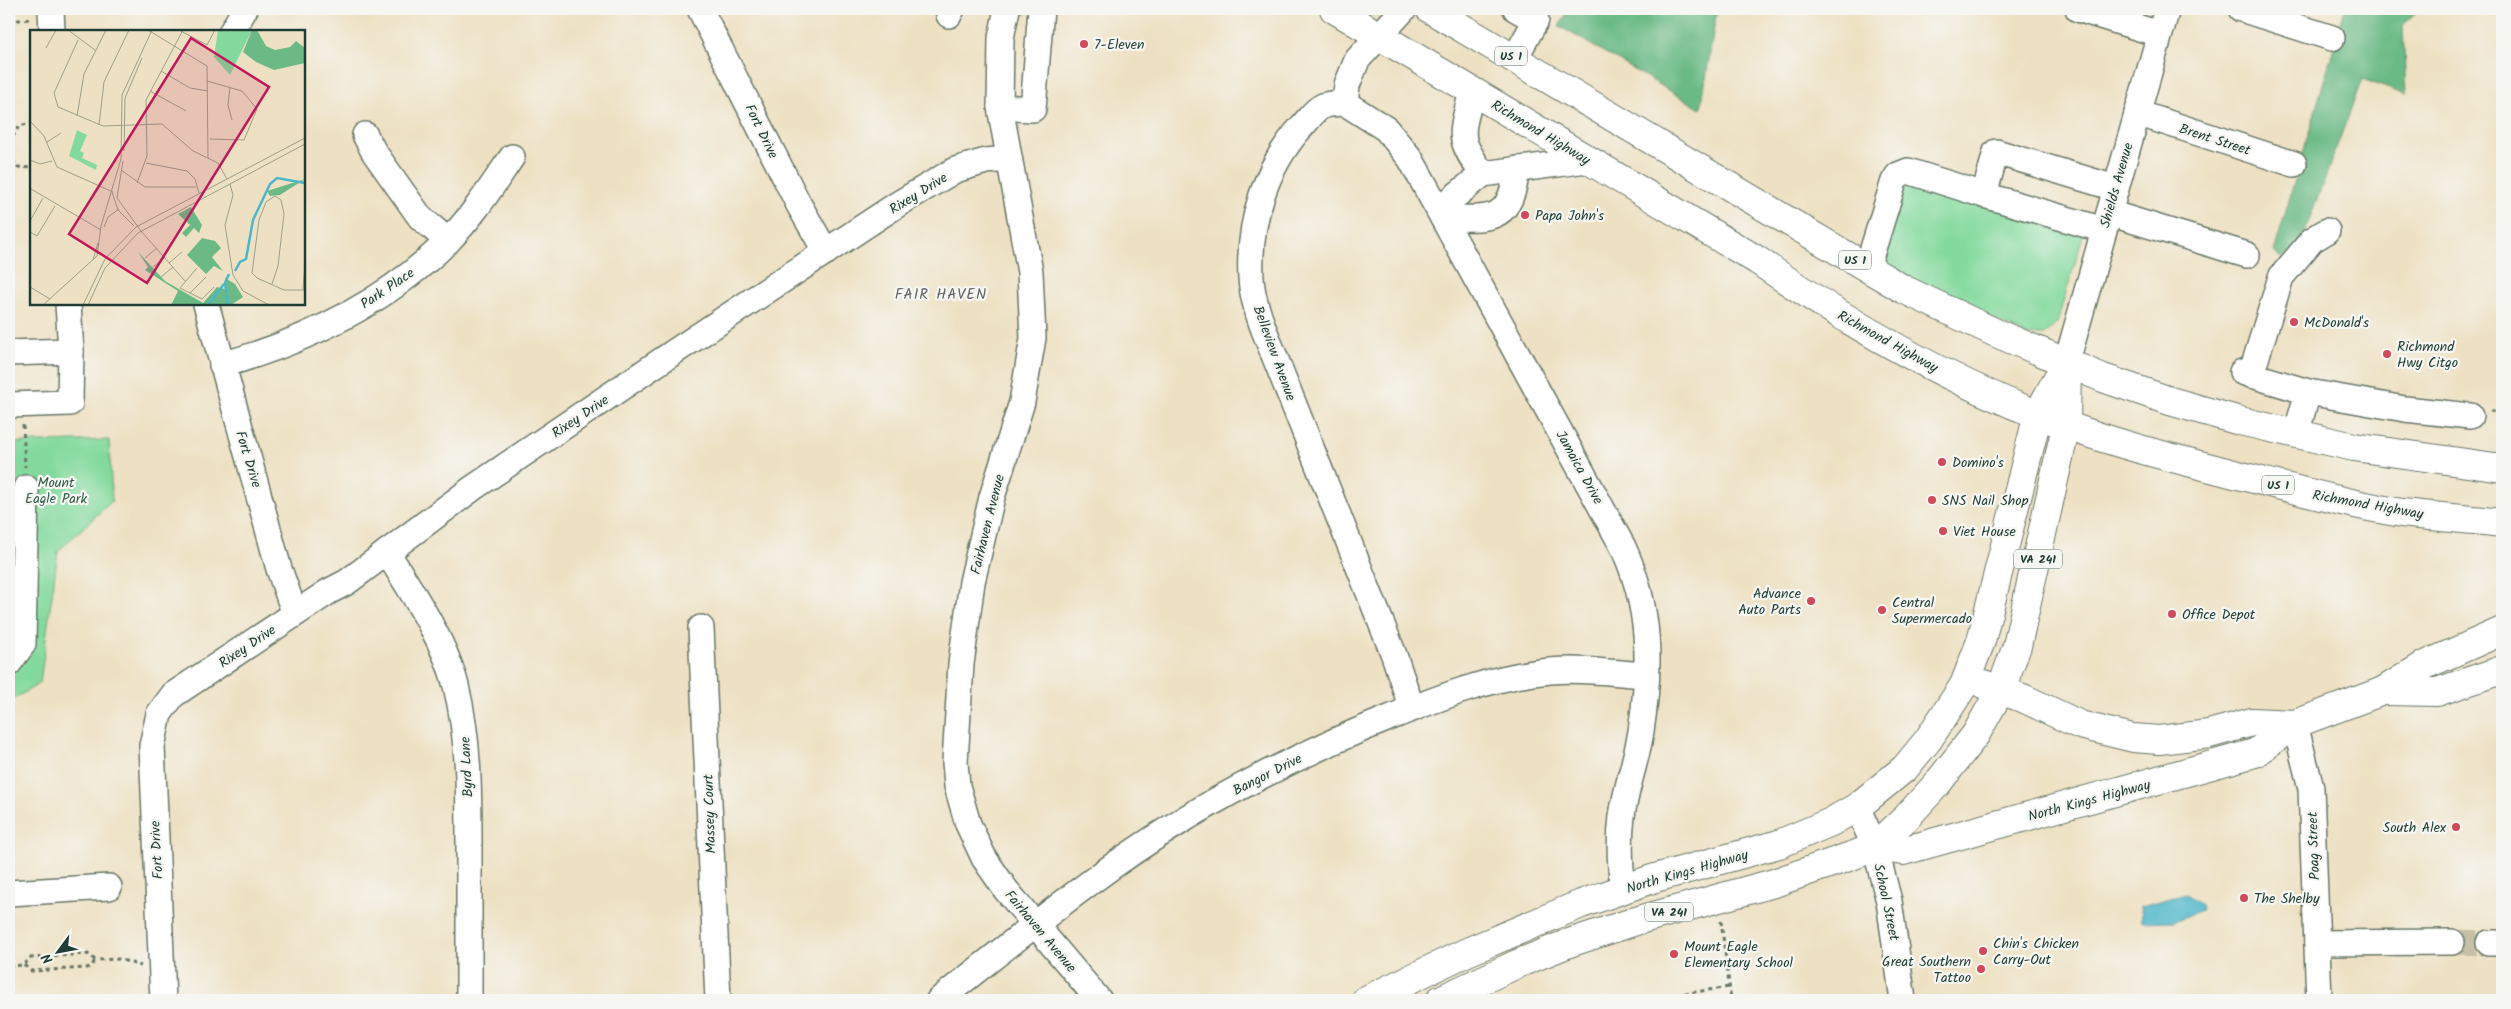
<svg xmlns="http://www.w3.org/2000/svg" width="2511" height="1009" viewBox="0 0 2511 1009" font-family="Kalam,sans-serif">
<rect width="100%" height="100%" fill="#f6f6f2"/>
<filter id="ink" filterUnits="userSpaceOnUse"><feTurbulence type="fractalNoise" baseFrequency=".02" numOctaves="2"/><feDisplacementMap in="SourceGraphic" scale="10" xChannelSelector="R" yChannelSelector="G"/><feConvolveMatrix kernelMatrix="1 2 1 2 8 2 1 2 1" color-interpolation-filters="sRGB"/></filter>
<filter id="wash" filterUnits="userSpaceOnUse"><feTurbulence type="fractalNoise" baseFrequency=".0096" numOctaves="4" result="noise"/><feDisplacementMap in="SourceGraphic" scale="20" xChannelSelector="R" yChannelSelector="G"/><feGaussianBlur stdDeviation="1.12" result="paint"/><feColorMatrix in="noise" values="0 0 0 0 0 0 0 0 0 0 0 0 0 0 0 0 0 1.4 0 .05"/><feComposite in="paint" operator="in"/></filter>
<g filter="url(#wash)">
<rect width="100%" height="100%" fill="#eee1c3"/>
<g fill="#84da9e" stroke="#528c69">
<path d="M1899,176L2084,232L2057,323L2045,335L2028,336L1884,266Z"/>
<path d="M109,440L112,501L58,551L40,683L9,702V443Z"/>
</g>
<g fill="#6bba85" stroke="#457c5c">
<path d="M1570,9H1717L1701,109L1559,26Z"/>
<path d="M2345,9H2421L2403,25L2406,95L2362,79L2300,245L2282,258L2274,252Z"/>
</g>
<path fill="#4cb6c9" stroke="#367a7e" d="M2186,894L2201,905L2202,910L2174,921L2142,922L2141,906Z"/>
</g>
<g filter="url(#ink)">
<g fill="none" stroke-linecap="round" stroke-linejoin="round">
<path stroke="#c5c0a6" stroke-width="25" stroke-dasharray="25 12" stroke-linecap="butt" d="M2452,942L2489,943"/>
<defs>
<g id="minor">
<path d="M51,9L52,31"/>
<path d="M700,9L799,205L826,252"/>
<path d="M1007,9L1001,38L1000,107L1030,272L1033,338L1022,402L992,497L972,582L961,664L955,762L957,786L968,824L984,858L1006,890L1099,1000"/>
<path d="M2078,9L2159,34"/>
<path d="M2241,9L2332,38"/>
<path d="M949,15L952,9"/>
<path d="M232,31L245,9"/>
<path d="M1515,58L1536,20L1516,9"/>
<path d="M1472,91C1462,134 1455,136 1483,174L1587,160"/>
<path d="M1345,103L1386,129L1410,158L1623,547C1651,608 1651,666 1641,731C1637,759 1626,787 1622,816C1619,840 1620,865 1623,889"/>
<path d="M1345,103C1338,104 1329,103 1323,106C1315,109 1309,119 1304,124C1265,166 1248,222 1251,278C1252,296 1258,314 1264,330L1394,655L1412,709"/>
<path d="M1345,103L1347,85L1357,60L1404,9"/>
<path d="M1000,107L1033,109L1041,9"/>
<path d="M2137,113L2294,164"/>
<path d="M365,135L374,152L420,217L448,241"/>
<path d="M1439,209L1483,174"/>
<path d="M2109,213L2247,255"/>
<path d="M1443,218C1490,218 1510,225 1517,169"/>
<path d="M2104,230L1984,195L1996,152L2115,188"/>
<path d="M1867,268L1894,181L1898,175L1908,171L1984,195"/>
<path d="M206,304L279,569L295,614"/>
<path d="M9,353L71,351"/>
<path d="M2067,361L2167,9"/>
<path d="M222,365C306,341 385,303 447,242C473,216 492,186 512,157"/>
<path d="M2242,372L2308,392L2405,409L2470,416"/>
<path d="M2251,375L2281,277L2312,240L2327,231"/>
<path d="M9,405L70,403L71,351L68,304"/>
<path d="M2296,434L2308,392"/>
<path d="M387,552C411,591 445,641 456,686C469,738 469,792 469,845C469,897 469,948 469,1000"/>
<path d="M701,628L718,1000"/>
<path d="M9,663L23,644L26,488"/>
<path d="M2295,724L2311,788L2319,1000"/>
<path d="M1857,807L1875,847L1889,901L1903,1000"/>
<path d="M9,893L109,887"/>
<path d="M2317,943L2452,942"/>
<path d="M2489,943H2502"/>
<path d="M163,1000L152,746L159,714L173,695L328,592L347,582L473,488L674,352L898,204L955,170L986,161L1009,159"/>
<path d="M939,1000C998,954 1056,906 1117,863C1201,804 1294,756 1389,718C1440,697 1495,676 1550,671C1582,668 1615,673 1646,675"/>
</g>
<g id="major">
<path d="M1983,684L2025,699L2080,725L2133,738L2159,740L2209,734L2252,722L2295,724"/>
<path d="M2383,691L2437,692L2502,670"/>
<path d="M1875,847L1903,851L2255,753L2295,724L2383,691L2423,666L2502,631"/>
<path d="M1366,1000L1467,952L1581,904L1655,878L1779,844L1831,822L1857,807L1905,768L1928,740L1964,685L1981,641L2038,414L2067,361"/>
<path d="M1440,1000L1517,964L1569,943L1639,920L1774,883L1854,855L1875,847L1906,818L1937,784L1976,734L2001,689L2017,646L2066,426L2067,365"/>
</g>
<g id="highway">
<path d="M1334,9L1757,260C1853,327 1958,387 2068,426C2122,446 2178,459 2234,474C2290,488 2346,504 2402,513C2435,517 2469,519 2502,523"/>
<path d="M1430,9L1903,289L1996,333L2103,378L2170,401L2240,421L2354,447L2502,468"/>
</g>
</defs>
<use href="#minor" stroke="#677666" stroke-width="28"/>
<use href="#major" stroke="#677666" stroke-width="30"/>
<use href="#highway" stroke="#677666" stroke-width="30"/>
<g stroke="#677666" stroke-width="3" stroke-dasharray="4 4" stroke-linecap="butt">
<path d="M9,21L30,19"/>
<path d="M9,144L19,126L31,123"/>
<path d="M9,153L17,167L31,168"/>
<path d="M2490,411L2502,412"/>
<path d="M23,425L25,467"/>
<path d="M1721,921L1731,1000"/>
<path d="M24,965L31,971L87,968L92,966L95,960"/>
<path d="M9,966L24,965L30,958L88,954L95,960L119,959L141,966"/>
<path d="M1637,1000L1730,987"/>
</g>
<use href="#minor" stroke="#fff" stroke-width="25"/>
<use href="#major" stroke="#fff" stroke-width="28"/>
<use href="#highway" stroke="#fff" stroke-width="28"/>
</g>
</g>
<g fill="#d1495b" stroke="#f6f6f2" stroke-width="2">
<circle cx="1084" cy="44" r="5"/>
<circle cx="1525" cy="215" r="5"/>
<circle cx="2294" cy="322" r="5"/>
<circle cx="2387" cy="354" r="5"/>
<circle cx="1942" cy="462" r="5"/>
<circle cx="1932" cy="500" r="5"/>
<circle cx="1943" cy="531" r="5"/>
<circle cx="1811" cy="601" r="5"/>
<circle cx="1882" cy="610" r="5"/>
<circle cx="2172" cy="614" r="5"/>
<circle cx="2456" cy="827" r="5"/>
<circle cx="2244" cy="898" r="5"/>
<circle cx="1983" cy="951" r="5"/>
<circle cx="1674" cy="954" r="5"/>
<circle cx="1981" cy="969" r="5"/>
</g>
<g text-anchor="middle" stroke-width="4.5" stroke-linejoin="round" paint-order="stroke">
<g fill="#f6f6f2" stroke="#60746d" stroke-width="1">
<rect x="1495" y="46.5" width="32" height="19" rx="4"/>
<rect x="1839" y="250.5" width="32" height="19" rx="4"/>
<rect x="2262" y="475.5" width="32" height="19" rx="4"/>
<rect x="2014" y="549.5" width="48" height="19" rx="4"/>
<rect x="1645" y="902.5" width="48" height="19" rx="4"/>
</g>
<g font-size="12" font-weight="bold" fill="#1f3d34">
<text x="1511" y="60">US 1</text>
<text x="1855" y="264">US 1</text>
<text x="2278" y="489">US 1</text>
<text x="2038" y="563">VA 241</text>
<text x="1669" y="916">VA 241</text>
</g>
<g font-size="14" fill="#1f3d34" stroke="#f6f6f2" text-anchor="start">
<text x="1094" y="49">7-Eleven</text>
<text x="1535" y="220">Papa John's</text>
<text x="2304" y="327">McDonald's</text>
<text x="2397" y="351">Richmond<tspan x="2397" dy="16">Hwy Citgo</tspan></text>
<text x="1952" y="467">Domino's</text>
<text x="1942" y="505">SNS Nail Shop</text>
<text x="1953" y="536">Viet House</text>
<text x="1801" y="598" text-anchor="end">Advance<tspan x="1801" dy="16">Auto Parts</tspan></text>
<text x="1892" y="607">Central<tspan x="1892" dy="16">Supermercado</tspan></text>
<text x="2182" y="619">Office Depot</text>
<text x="2446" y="832" text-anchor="end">South Alex</text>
<text x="2254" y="903">The Shelby</text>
<text x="1993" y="948">Chin's Chicken<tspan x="1993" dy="16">Carry-Out</tspan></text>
<text x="1684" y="951">Mount Eagle<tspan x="1684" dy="16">Elementary School</tspan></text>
<text x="1971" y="966" text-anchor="end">Great Southern<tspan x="1971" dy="16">Tattoo</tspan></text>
</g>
<g font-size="14" fill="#1f3d34" stroke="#f6f6f2">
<text transform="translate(762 131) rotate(64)" y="5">Fort Drive</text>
<text transform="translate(1541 132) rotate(31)" y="5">Richmond Highway</text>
<text transform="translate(2215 139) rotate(18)" y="5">Brent Street</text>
<text transform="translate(2116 185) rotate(-74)" y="5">Shields Avenue</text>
<text transform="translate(918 193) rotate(-32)" y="5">Rixey Drive</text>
<text transform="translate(387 288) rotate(-34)" y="5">Park Place</text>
<text transform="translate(1888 341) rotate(29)" y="5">Richmond Highway</text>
<text transform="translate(1275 353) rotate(70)" y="5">Belleview Avenue</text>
<text transform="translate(580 416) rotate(-34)" y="5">Rixey Drive</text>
<text transform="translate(249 459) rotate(73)" y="5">Fort Drive</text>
<text transform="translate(1580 467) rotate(61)" y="5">Jamaica Drive</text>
<text transform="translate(2368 504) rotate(10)" y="5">Richmond Highway</text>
<text transform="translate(987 524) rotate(-76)" y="5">Fairhaven Avenue</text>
<text transform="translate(247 646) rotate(-34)" y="5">Rixey Drive</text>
<text transform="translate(466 767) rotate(-93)" y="5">Byrd Lane</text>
<text transform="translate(1267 774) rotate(-27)" y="5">Bangor Drive</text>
<text transform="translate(2089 800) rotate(-15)" y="5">North Kings Highway</text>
<text transform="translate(709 814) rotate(-92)" y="5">Massey Court</text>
<text transform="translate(2313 846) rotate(-92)" y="5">Poag Street</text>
<text transform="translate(156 850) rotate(-93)" y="5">Fort Drive</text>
<text transform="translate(1687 871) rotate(-16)" y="5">North Kings Highway</text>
<text transform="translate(1887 902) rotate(78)" y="5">School Street</text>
<text transform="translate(1041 931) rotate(50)" y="5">Fairhaven Avenue</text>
</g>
<g font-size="14" fill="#335c49" stroke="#f6f6f2">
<text x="56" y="487">Mount<tspan x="56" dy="16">Eagle Park</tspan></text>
</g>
<g font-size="15" letter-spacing="1" fill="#626363" stroke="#f6f6f2">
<text x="941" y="299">FAIR HAVEN</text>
</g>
</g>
<g transform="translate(30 30)">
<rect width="275" height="275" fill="#eee1c3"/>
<path d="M188,0H222L200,45L184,27ZM47,100L57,105L50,121L54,123L52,128L67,135L66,140L39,126Z" fill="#84da9e"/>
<path d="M222,0H227L236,16L245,20L260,17L266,11L275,18V33L244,40L226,32L213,22ZM275,149L250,165L240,166L237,161ZM161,177L172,195L169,203L164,198L156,207L152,203L160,195L148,184ZM172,208L185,211L191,218L182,227L193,241L184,236L176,244L157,225ZM108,222L135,251L173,273L187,257L195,259V248L205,254L213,267L201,275H141L148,261L115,240L118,237Z" fill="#6bba85"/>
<path fill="none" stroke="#4cb6c9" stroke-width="2.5" d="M205,241L210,232L216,229L223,190L240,154L247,148L275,153M178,275L194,254M198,275L195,253L199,244"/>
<path fill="none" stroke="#9b9f8a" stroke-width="1" d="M38,0L65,20M118,0L177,36L178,128M149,0L177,15L185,0M48,10L24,63L28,77L73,96L132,94L163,121L188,133L197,149M16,18L26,0M131,41L160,58L178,61M177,51L212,61L227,79L214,110L180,109M200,57L198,75L202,90M120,61L156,81M47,86L54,44L76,0M0,91L14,106L27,137L83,162M69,95L74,52L99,0M17,112L31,103M94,121L95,68L112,28M0,130L10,134L22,131M93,131L87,168L111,201M116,133L157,141L165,149L169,163M91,140L115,157H166M107,153L117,126L116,70L153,0M200,154L203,165L195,195L203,245L213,261L239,275M1,159L71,200M82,162L88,180L104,196M0,191L13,168M74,197L78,187L89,179M111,201L155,251M0,202L7,206L25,176M115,228L127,218M63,230L68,213M139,233L152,222M123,237L135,227M167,238L150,258L172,269L184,257M131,247L143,237M242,254L248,236L254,184L251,170L245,166L236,172L229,190L222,243L227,248L254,260H275M0,257L20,269M273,260L275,233M160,263L176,247M13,275L67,226L71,196L91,129L92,65L122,0M53,275L75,229L106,197L275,108M58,275L75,238L108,203L275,114"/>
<path fill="#c2185b" fill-opacity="0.15" stroke="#c2185b" stroke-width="2.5" d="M161,8L239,57L117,253L39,204Z"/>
<rect width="275" height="275" fill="none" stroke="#1f3d34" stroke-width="2.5"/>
</g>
<rect width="2511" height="1009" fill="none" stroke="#f6f6f2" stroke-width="30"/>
<g transform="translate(58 952) rotate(238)" stroke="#f6f6f2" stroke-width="4" paint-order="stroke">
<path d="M0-4L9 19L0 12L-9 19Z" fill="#1f3d34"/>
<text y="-8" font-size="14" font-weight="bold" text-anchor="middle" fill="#1f3d34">N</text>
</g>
</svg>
